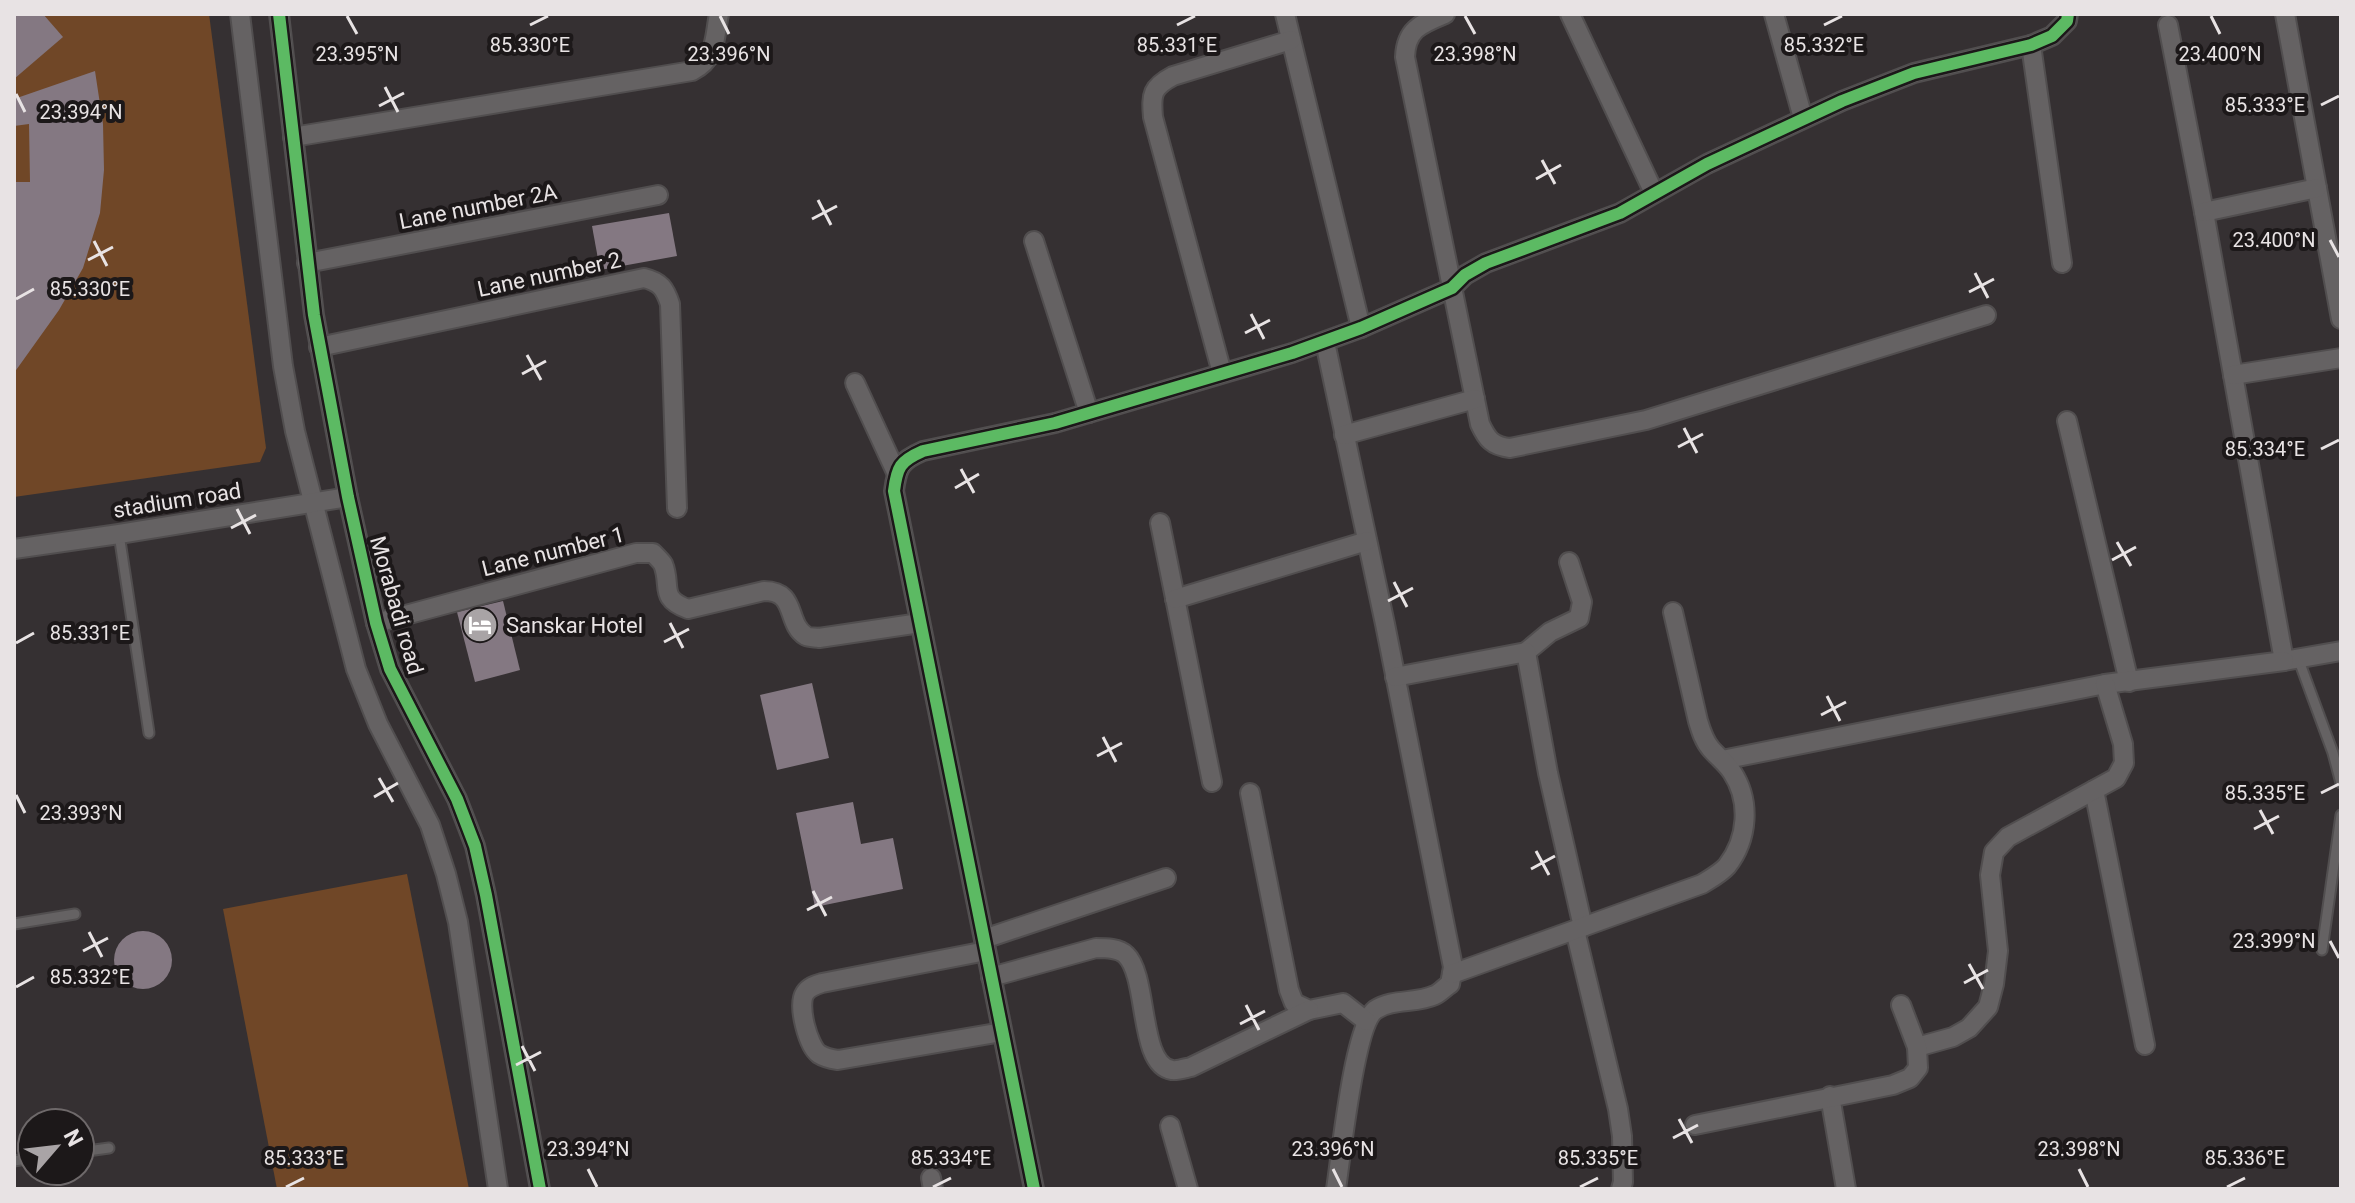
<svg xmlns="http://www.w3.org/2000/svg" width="2355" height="1203" viewBox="0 0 2355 1203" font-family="Roboto,sans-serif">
<rect width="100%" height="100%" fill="#353032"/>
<g fill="#704727">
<path d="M14,14H209L266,448L260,462L14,497Z"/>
<path d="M407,874L469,1189H277L223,909Z"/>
</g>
<g fill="#847882">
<path d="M14,14H43L63,37L14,79Z"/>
<path d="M95,71L103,124L104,170L100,213L83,268L59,310L14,373V182H30L29,124L14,126V99Z"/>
<path d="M669,213L677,256L600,270L592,226Z"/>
<path d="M503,601L520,670L475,682L457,612Z"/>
<path d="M812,683L829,758L777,770L760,695Z"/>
<path d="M853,802L861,844L893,838L903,889L815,907L796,813Z"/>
<circle cx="143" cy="960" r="29"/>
</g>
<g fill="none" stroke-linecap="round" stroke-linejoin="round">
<defs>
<g id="lane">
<path d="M119,534L149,733"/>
<path d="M2298,658L2333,753L2341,783"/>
<path d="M14,924L75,914"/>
<path d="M2322,950L2341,815"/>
<path d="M80,1152L109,1148"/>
<path d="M14,1161L32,1158"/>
</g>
<g id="street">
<path d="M240,14L283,366L295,431L356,669L378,724L430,825L446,874L458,922L498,1189"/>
<path d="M279,14L314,315L348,497L376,623L390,669L457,799L475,846L486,895L540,1189"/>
<path d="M1285,14L1361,328"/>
<path d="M1445,14C1421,24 1406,29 1405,57L1480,424C1487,439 1492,446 1510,448L1646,420L1986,315"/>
<path d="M1570,14L1654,193"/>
<path d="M1774,14L1803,118"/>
<path d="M2285,14L2341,319"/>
<path d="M2168,25L2204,212L2284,661L2341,651"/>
<path d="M2031,45L2062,263"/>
<path d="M293,137L692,71C717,58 714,39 719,14"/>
<path d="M2204,212L2317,188"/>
<path d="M1034,241L1089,413"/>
<path d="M307,263L658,195"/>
<path d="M1325,342L1385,624L1453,967L1450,984C1445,987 1440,993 1435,995C1416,1004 1393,998 1375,1010C1354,1026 1341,1157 1336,1189"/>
<path d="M319,347L644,278C661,282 665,289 670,304L677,508"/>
<path d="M1222,373L1153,117C1151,94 1152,87 1173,76L1291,40"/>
<path d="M2233,375L2341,358"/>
<path d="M855,383L896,472"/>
<path d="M2067,421L2129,682"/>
<path d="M1344,435L1475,399"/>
<path d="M1160,523L1212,782"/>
<path d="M14,549L119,534L348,497"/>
<path d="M1175,599L1367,541"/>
<path d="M376,623L636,553H653C655,555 661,561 663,564C672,586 658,598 688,609L764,591C798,591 785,623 806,636C810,638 815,637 819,638L920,623"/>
<path d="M1526,652L1550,632L1579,618L1582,602L1569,562"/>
<path d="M1395,677L1526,652L1548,773L1583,927"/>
<path d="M1722,760L2105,684L2284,661"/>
<path d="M2094,790L2145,1045"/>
<path d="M1250,793L1289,990L1294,1003L1309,1010L1343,1003L1366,1021"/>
<path d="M1575,930L1618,1109L1622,1136L1623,1182L1621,1189"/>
<path d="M984,939L1166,878"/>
<path d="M986,951L822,983C815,985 809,987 805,993C797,1005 808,1046 819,1054C825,1058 831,1059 838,1060L1002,1032"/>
<path d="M1452,974L1702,884C1710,879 1721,873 1727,866C1748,839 1751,801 1732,772C1726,763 1718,757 1711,749C1704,741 1701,731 1698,721L1673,612"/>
<path d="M991,977L1096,948C1106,948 1119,948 1126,955C1149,977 1138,1065 1172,1070C1177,1071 1186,1068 1191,1067L1309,1010"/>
<path d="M1917,1047L1953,1037L1969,1028L1988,1007L1994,984L1998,951L1990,875L1994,852L2008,837L2116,778L2124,763L2123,744L2105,684"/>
<path d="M1830,1096L1846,1189"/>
<path d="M1695,1125L1893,1085L1910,1078L1918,1068L1917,1047L1901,1005"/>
<path d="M1170,1126L1188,1189"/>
<path d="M931,1178L933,1189"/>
<path d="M1034,1189L894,491C897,467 900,461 923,451L1055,423L1292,353L1361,328L1452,288L1465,275L1486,263L1620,213L1707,164L1842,101L1914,73L2031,45L2052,36L2067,21L2068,14"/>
</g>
</defs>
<use href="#lane" stroke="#514e4f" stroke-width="13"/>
<use href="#street" stroke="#514e4f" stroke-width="22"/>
<use href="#lane" stroke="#656263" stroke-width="9"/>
<use href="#street" stroke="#656263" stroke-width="18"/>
<defs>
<g id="cycleway">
<path d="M279,14L314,315L348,497L376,623L390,669L457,799L475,846L486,895L540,1189"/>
<path d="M1034,1189L894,491C897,467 900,461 923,451L1055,423L1292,353L1361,328L1452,288L1465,275L1486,263L1620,213L1707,164L1842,101L1914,73L2031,45L2052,36L2067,21L2068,14"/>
</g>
</defs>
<use href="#cycleway" stroke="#1c1819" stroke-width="17"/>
<use href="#cycleway" stroke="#5cba63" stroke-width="12"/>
</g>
<path fill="none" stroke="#e8e3e4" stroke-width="3" d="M347,16L357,34M720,16L729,34M1465,16L1475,34M2211,16L2220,34M530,25L548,16M1177,25L1195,16M1824,25L1842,16M385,87L398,112M16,94L25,112M2321,105L2339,96M379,106L404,93M1542,160L1555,184M1536,179L1561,165M818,200L831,225M812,219L837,206M2330,240L2339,257M94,241L107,266M88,260L113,247M1975,273L1988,298M1969,292L1994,279M16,299L34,289M1251,314L1264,339M1245,333L1270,320M527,355L541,380M522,374L546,361M1684,428L1697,453M1678,447L1703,434M2321,449L2339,440M961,469L974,493M955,488L979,474M237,509L250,534M231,528L256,515M2117,542L2131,566M2112,560L2136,547M1394,582L1407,607M1388,601L1413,588M670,623L683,648M664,642L689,629M16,643L34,633M1827,696L1840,721M1821,715L1846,702M1103,737L1116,762M1097,756L1122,743M379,778L393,802M2321,793L2339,784M16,795L25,813M374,797L398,783M2260,810L2273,834M2254,829L2279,816M1536,851L1549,875M1531,869L1555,856M813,891L826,916M807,910L832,897M89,932L102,957M2330,941L2339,958M83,951L108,938M1969,964L1983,989M1964,983L1988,970M16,987L34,977M1246,1005L1259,1030M1240,1024L1265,1011M522,1046L535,1071M516,1065L541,1052M1679,1119L1692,1143M1673,1138L1698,1125M588,1169L597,1187M1333,1169L1342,1187M2079,1169L2088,1187M286,1187L304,1178M933,1187L951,1178M1580,1187L1598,1178M2227,1187L2245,1178"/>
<defs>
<symbol id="hotel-disc" viewBox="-11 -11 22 22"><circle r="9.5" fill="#a9a4a6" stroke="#1c1819"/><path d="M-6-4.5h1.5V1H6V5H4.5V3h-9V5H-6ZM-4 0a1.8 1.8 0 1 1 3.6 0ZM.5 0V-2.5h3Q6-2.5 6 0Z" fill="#fff"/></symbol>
</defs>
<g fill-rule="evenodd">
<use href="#hotel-disc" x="460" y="605" width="40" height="40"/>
</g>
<g text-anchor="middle" stroke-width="8" stroke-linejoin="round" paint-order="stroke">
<g font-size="22" fill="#e8e3e4" stroke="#1c1819">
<text transform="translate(478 206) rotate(-11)" y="8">Lane number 2A</text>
<text transform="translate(549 274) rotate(-12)" y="8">Lane number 2</text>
<text transform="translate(177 500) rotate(-9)" y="8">stadium road</text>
<text transform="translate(553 551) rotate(-14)" y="8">Lane number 1</text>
<text transform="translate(397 605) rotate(74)" y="8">Morabadi road</text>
</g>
<g font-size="22" fill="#e8e3e4" stroke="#1c1819" text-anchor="start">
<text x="506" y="633">Sanskar Hotel</text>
</g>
</g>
<g font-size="20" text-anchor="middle" fill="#e8e3e4" stroke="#1c1819" stroke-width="8" stroke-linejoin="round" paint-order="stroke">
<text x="530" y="52">85.330°E</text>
<text x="1177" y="52">85.331°E</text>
<text x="1824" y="52">85.332°E</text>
<text x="357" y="61">23.395°N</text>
<text x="729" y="61">23.396°N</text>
<text x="1475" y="61">23.398°N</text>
<text x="2220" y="61">23.400°N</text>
<text x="2265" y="112">85.333°E</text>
<text x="81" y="119">23.394°N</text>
<text x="2274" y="247">23.400°N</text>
<text x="90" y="296">85.330°E</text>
<text x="2265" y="456">85.334°E</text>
<text x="90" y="640">85.331°E</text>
<text x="2265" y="800">85.335°E</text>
<text x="81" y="820">23.393°N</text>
<text x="2274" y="948">23.399°N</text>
<text x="90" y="984">85.332°E</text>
<text x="588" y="1156">23.394°N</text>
<text x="1333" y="1156">23.396°N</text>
<text x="2079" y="1156">23.398°N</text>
<text x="304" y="1165">85.333°E</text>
<text x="951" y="1165">85.334°E</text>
<text x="1598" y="1165">85.335°E</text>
<text x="2245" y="1165">85.336°E</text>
</g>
<rect width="2355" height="1203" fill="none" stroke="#e8e3e4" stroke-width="32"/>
<g transform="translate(56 1147) rotate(62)"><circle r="38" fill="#1c1819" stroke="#6e696a" stroke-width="2"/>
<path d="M0-6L14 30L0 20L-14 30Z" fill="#a9a4a6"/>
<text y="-12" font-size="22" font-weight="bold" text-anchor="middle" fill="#e8e3e4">N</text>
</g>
</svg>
